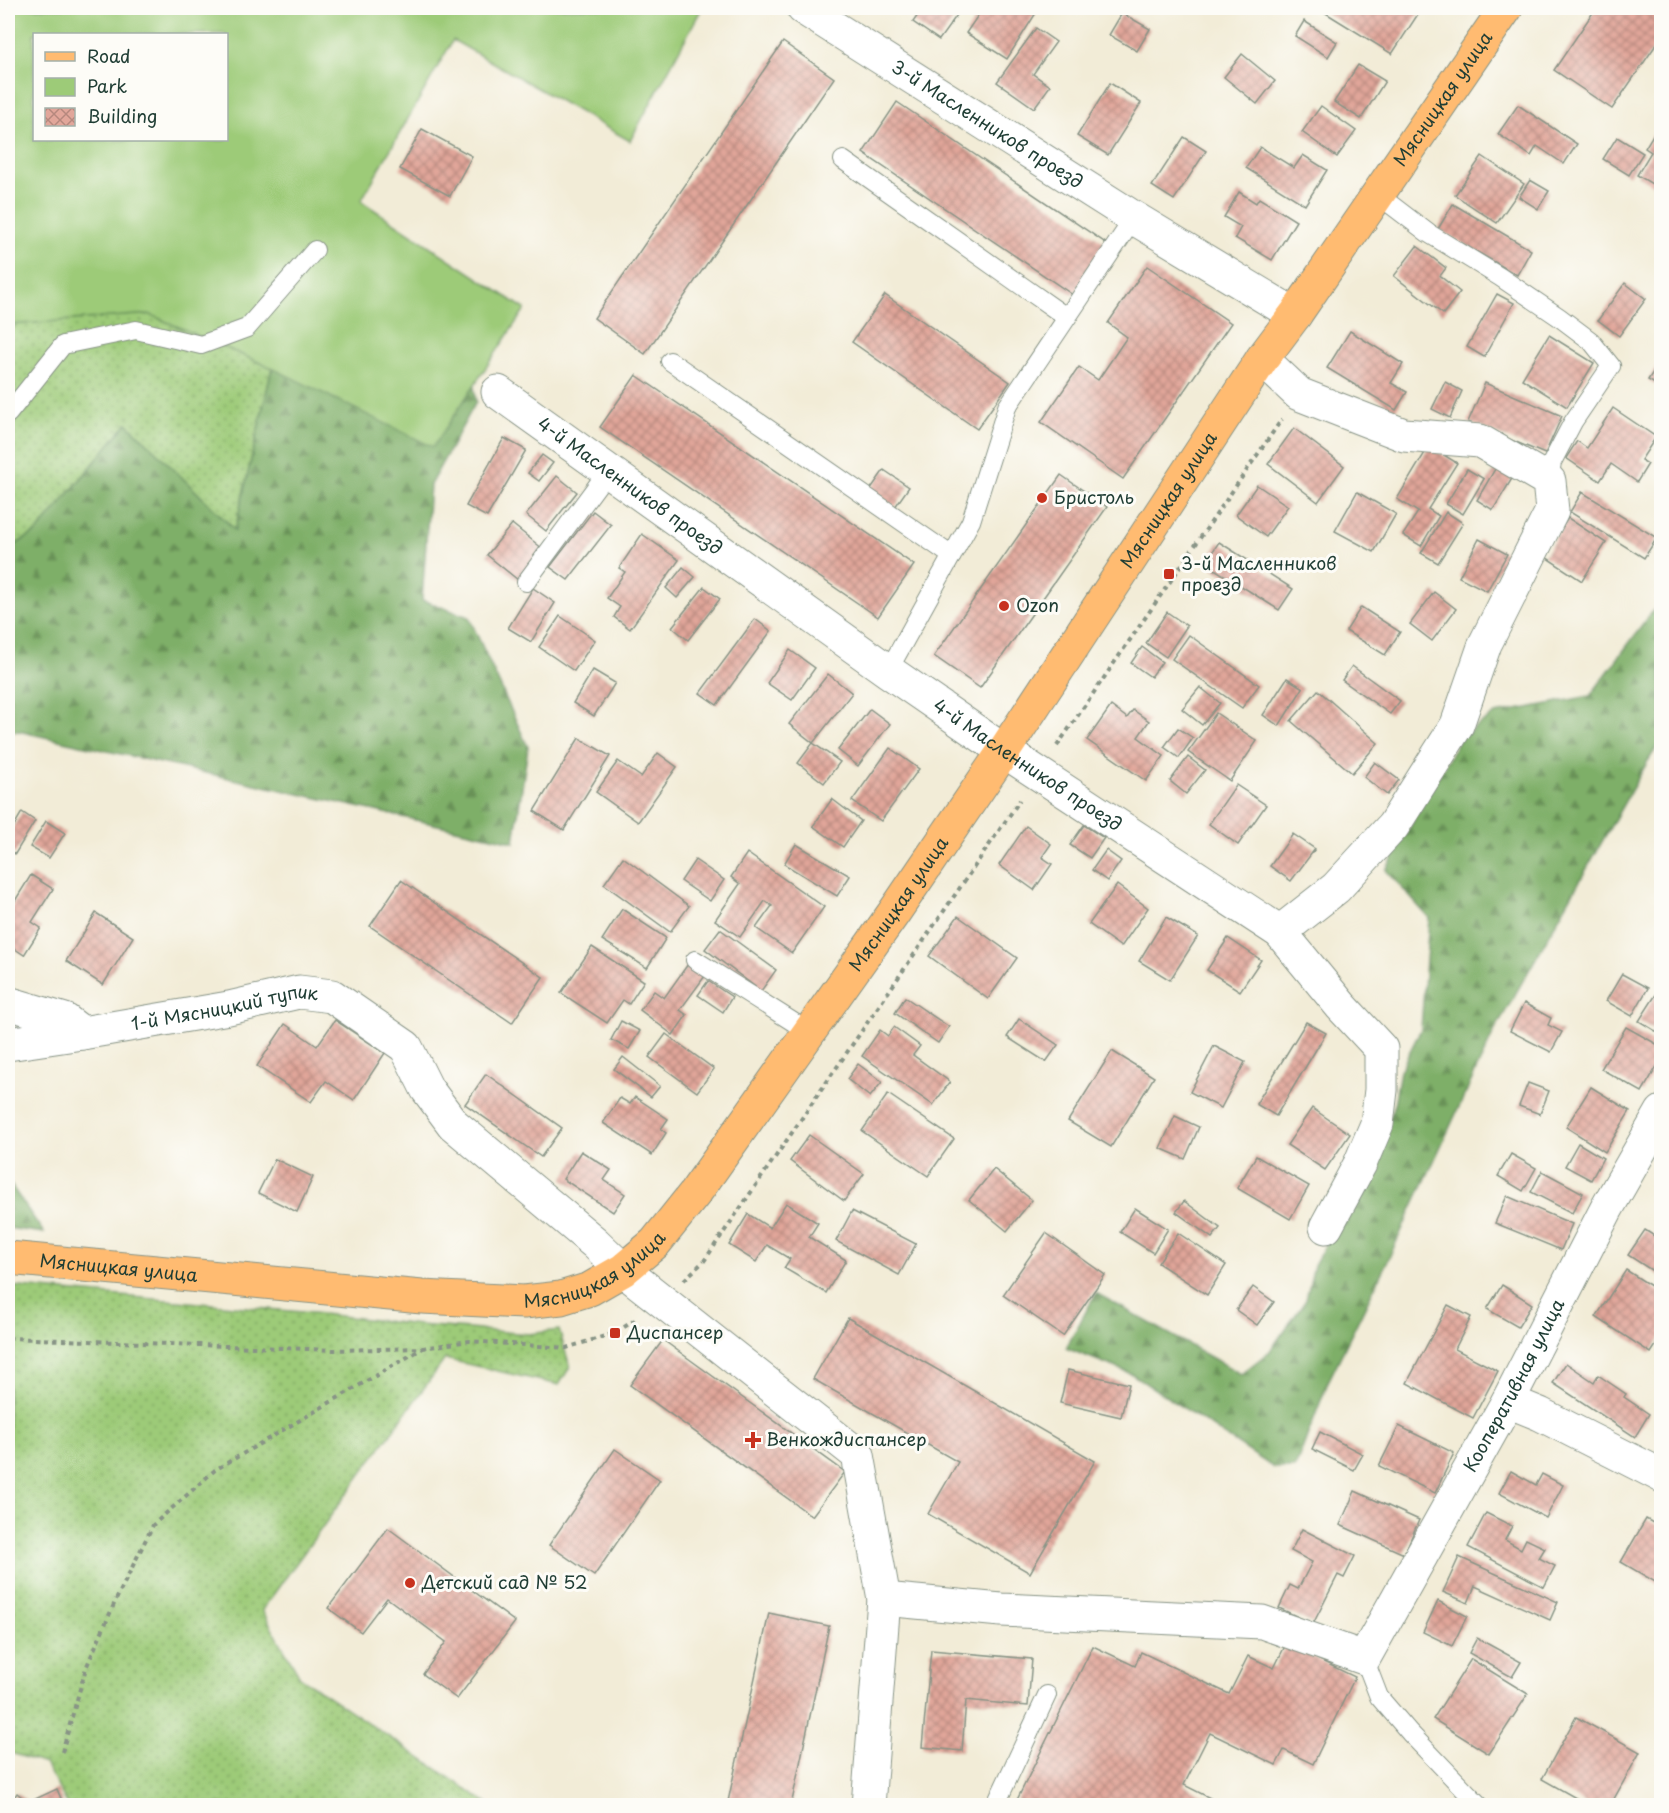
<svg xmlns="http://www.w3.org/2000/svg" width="1669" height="1813" viewBox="0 0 1669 1813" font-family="'Playpen Sans',sans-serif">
<defs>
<pattern id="grass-dots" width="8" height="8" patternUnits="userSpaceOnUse" patternTransform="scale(1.5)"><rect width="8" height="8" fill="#9dcb78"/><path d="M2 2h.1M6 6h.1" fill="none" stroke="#7fa663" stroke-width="1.8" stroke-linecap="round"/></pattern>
<pattern id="forest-firs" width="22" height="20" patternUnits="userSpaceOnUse" patternTransform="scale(1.5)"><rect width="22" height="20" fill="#7eaf68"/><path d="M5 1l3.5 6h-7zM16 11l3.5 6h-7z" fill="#679056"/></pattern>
<pattern id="building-cross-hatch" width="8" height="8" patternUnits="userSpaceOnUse" patternTransform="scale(1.5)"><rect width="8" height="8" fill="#e1a69a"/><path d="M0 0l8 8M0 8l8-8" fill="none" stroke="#b6887e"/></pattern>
</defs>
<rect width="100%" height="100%" fill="#fdfcf7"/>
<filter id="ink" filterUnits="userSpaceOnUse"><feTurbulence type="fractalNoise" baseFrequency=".0167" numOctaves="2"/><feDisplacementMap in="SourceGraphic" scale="12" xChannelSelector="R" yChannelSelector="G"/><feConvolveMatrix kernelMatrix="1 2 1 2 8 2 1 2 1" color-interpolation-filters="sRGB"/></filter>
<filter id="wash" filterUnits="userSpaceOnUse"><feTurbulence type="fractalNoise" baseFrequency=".008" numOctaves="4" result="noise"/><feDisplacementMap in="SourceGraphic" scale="24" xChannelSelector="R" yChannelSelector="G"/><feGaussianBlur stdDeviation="1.35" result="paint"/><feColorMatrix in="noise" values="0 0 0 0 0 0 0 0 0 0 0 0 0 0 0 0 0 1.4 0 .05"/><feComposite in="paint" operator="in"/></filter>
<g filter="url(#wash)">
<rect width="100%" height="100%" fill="#f2ecd7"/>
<g fill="url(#grass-dots)" stroke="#5e8456" stroke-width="1.5">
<path d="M149,314L272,368L235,530L127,423L37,532L8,549V325Z"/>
<path d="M8,1286L313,1313L419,1325L529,1334L559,1330L570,1367L559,1385L445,1359L262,1610L300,1677L490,1805H68L45,1764L8,1752Z"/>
</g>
<g fill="url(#forest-firs)" stroke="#4e764e" stroke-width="1.5">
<path d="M466,328L476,402L430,485L422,600L469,617L528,747L514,842L18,731L8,733V549L37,532L127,423L235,530L272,368Z"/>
<path d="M1661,600V741L1648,761L1495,1030L1387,1262L1328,1382L1295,1468H1274L1132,1374L1066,1348L1096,1293L1241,1374L1270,1351L1306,1300L1314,1265L1368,1166L1393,1110L1400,1071L1421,1029L1429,918L1386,870L1460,738L1495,714L1590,696Z"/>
<path d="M8,1181L44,1233L8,1228Z"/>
</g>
<path fill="#9dcb78" stroke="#5e8456" stroke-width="1.5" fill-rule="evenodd" d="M8,8H702L630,141L453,40L361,201L525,309L433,447L272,368L149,314L8,325ZM34,34H226V140H34Z"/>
<g id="blocks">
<g fill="url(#building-cross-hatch)">
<path d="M923,8H962L939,40L913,22Z"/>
<path d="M983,8H1029L1036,13L1007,59L966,33Z"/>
<path d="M1323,8H1422L1392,54L1321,10Z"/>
<path d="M1596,8H1654L1662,13V36L1612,109L1554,70Z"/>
<path d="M1122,13L1150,29L1137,51L1109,35Z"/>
<path d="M1304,21L1337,42L1328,57L1295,36Z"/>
<path d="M1036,28L1056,42L1033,74L1050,86L1034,108L997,82Z"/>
<path d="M783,42L834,78L645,354L594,318Z"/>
<path d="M1242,54L1275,81L1257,104L1224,77Z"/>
<path d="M1358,65L1385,81L1361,119L1334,102Z"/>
<path d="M1110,83L1141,103L1108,155L1077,136Z"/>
<path d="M897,102L1107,244L1073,295L863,153Z"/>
<path d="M1518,105L1577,144L1564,164L1537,146L1531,156L1498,134Z"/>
<path d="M1321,106L1356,131L1337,157L1302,132Z"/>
<path d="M1657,128L1662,132V190L1637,175L1651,152L1645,148Z"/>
<path d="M422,129L472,156L450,196L400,169Z"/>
<path d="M1184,137L1206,151L1174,200L1152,186Z"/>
<path d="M1617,137L1643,153L1629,175L1603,159Z"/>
<path d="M1260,147L1294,168L1303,155L1327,170L1305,205L1246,168Z"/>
<path d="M1482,156L1524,184L1497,223L1455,195Z"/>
<path d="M1530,180L1549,191L1538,209L1519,197Z"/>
<path d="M1239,192L1256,203L1259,198L1296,221L1272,260L1235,238L1241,227L1224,217Z"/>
<path d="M1453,204L1531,250L1517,275L1438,229Z"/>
<path d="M1417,246L1446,268L1440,276L1460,292L1443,314L1394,276Z"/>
<path d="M1147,266L1231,323L1123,479L1041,422L1079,367L1098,380L1127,337L1108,323Z"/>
<path d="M1625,283L1646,299L1619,336L1598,320Z"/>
<path d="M1497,294L1514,303L1484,357L1467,347Z"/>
<path d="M885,295L1010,382L977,429L852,342Z"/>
<path d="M1350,331L1403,364L1391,383L1407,392L1396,410L1327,368Z"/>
<path d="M1549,335L1594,363L1567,407L1522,379Z"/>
<path d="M1660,361L1662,362V388L1648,380Z"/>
<path d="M636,375L914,565L878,617L600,427Z"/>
<path d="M1445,382L1462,391L1450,418L1432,409Z"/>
<path d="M1485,383L1562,416L1545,454L1468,422Z"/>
<path d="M1613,408L1656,437L1641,460L1648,464L1637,482L1611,464L1600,481L1566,458L1577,441L1587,448Z"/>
<path d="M1294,428L1344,466L1318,502L1268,464Z"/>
<path d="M504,438L526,450L487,517L466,506Z"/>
<path d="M1429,446L1457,463L1428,509L1439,516L1421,546L1403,535L1418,512L1397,499Z"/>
<path d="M542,455L553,463L539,481L528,473Z"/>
<path d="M1499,462L1516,472L1493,510L1477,500Z"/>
<path d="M1467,469L1484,479L1463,514L1446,504Z"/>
<path d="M884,470L909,487L895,507L870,490Z"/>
<path d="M1061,475L1107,507L980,688L934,656Z"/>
<path d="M557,476L577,492L546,531L526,515Z"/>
<path d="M1257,485L1288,506L1266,537L1236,515Z"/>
<path d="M1357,492L1396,514L1374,552L1335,531Z"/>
<path d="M1582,492L1657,538L1644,558L1570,512Z"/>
<path d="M593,511L611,525L568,580L550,567Z"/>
<path d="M1446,512L1463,523L1438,563L1421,553Z"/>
<path d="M1568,518L1606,543L1582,581L1544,556Z"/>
<path d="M512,524L543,549L518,580L487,555Z"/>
<path d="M642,534L679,560L630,629L614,617L620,607L607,598L625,572L619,568Z"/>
<path d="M1479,539L1507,554L1487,591L1459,577Z"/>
<path d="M1219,542L1293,589L1279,610L1205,563Z"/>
<path d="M683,567L695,577L677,598L666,588Z"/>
<path d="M704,587L720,599L688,640L672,627Z"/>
<path d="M533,588L555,603L531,642L508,628Z"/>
<path d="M1434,592L1456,609L1432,641L1410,624Z"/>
<path d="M1361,607L1400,632L1385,655L1346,631Z"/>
<path d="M1167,612L1187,626L1166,657L1146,643Z"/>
<path d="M560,616L595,640L574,671L539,647Z"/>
<path d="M755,619L771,631L717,705L700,693Z"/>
<path d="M1189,635L1259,685L1242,708L1172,659Z"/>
<path d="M1142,647L1162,662L1151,677L1131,663Z"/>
<path d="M790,650L815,668L792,700L767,683Z"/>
<path d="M1352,666L1400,701L1390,714L1342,680Z"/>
<path d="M593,670L615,683L594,716L573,703Z"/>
<path d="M828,674L852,693L813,743L840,762L824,783L798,763L813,743L789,724Z"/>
<path d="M1287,678L1303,688L1279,726L1263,715Z"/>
<path d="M1200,687L1220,703L1202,725L1182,709Z"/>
<path d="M1318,690L1378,743L1352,773L1291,721Z"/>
<path d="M1111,706L1127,718L1133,710L1149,721L1138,737L1164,756L1146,781L1087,740Z"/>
<path d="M870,709L890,724L858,766L838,750Z"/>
<path d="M1216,713L1257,741L1230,781L1188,752Z"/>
<path d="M1178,728L1193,738L1179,758L1164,747Z"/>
<path d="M579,738L610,756L564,830L534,811Z"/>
<path d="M890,748L919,769L881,821L852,801Z"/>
<path d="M658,753L677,767L638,822L596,792L618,761L641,777Z"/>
<path d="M1188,757L1205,770L1186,794L1170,781Z"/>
<path d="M1375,762L1399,780L1387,795L1364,777Z"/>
<path d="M1236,785L1266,805L1238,845L1209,824Z"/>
<path d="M832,799L861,821L843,847L813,826Z"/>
<path d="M22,812L35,821L15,854L8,850V836Z"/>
<path d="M46,821L65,833L49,858L30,847Z"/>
<path d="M1084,825L1104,838L1090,858L1070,845Z"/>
<path d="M1026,826L1051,844L1042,857L1052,864L1034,890L999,865Z"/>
<path d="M1293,834L1315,849L1291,881L1270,866Z"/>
<path d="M796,844L850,876L837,896L784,864Z"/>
<path d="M1106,850L1121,861L1107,881L1092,870Z"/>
<path d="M747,853L824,907L792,953L756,928L772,906L765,901L740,937L715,920L740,884L731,877Z"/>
<path d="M623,857L689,906L670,932L604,884Z"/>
<path d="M695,860L724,880L710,901L681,881Z"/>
<path d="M31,875L53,889L32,922L41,928L24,955L8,944V912Z"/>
<path d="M401,880L543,977L512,1023L370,926Z"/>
<path d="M1117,885L1148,908L1121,947L1089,924Z"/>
<path d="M622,909L666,938L647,968L602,940Z"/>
<path d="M96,913L133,937L103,985L66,961Z"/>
<path d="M958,916L1017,958L988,999L929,956Z"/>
<path d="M1166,917L1198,936L1170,980L1139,961Z"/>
<path d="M720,929L776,970L761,991L705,949Z"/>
<path d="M1228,938L1261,960L1240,991L1207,970Z"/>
<path d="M592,947L644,981L629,1004L623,1000L607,1023L561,993Z"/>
<path d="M688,964L705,976L680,1010L687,1015L673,1035L640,1010L654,991L664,998Z"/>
<path d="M1622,974L1648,988L1632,1016L1606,1001Z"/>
<path d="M708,981L732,997L723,1012L698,995Z"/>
<path d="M1657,993L1662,996V1035L1639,1021Z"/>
<path d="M905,997L949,1027L938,1043L895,1013Z"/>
<path d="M1524,1003L1551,1018L1548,1025L1562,1032L1551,1052L1510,1031Z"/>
<path d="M1019,1019L1058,1045L1046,1062L1007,1037Z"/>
<path d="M335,1020L385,1053L354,1100L326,1081L311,1102L257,1066L285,1024L317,1046Z"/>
<path d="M621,1021L640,1031L629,1049L611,1040Z"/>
<path d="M1306,1022L1326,1033L1276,1116L1256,1104Z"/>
<path d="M894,1027L920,1046L913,1055L950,1082L933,1105L862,1056L880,1030L888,1036Z"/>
<path d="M1626,1027L1662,1047V1058L1642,1092L1601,1069Z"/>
<path d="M666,1034L714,1069L697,1092L649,1057Z"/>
<path d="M1214,1046L1245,1062L1221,1108L1190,1092Z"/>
<path d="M1112,1051L1154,1077L1111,1147L1068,1121Z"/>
<path d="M623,1057L660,1086L651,1097L614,1069Z"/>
<path d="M858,1064L882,1082L870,1097L847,1079Z"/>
<path d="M486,1074L562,1128L541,1157L465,1104Z"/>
<path d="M1528,1083L1549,1091L1540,1114L1519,1106Z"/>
<path d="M1591,1087L1630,1111L1605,1152L1566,1127Z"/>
<path d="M888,1094L954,1139L928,1176L862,1131Z"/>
<path d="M635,1097L668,1119L661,1129L666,1133L652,1155L603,1123L620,1098L630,1104Z"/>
<path d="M1312,1108L1350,1134L1325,1170L1287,1145Z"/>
<path d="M1175,1116L1199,1127L1185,1159L1160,1148Z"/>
<path d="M809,1135L864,1174L844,1201L790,1161Z"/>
<path d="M1578,1143L1603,1158L1591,1180L1565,1166Z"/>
<path d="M581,1151L611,1170L604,1180L625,1194L613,1212L563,1179Z"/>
<path d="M1511,1154L1536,1168L1523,1191L1498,1176Z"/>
<path d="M1256,1156L1309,1186L1290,1219L1237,1188Z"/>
<path d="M275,1159L313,1177L297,1212L258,1193Z"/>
<path d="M994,1169L1032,1200L1007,1231L969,1200Z"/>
<path d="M1542,1171L1583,1193L1572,1213L1531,1192Z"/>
<path d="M1507,1196L1572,1224L1561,1250L1495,1223Z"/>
<path d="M1184,1201L1220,1228L1212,1238L1176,1212Z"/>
<path d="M786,1203L818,1223L809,1237L846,1260L826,1293L784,1268L790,1259L767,1245L756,1262L729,1245L748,1214L770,1228Z"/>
<path d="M1135,1208L1168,1229L1153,1253L1120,1232Z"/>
<path d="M852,1211L916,1244L899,1275L836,1241Z"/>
<path d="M1645,1230L1662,1241V1277L1628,1255Z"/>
<path d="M1046,1233L1105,1275L1063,1336L1003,1295Z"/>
<path d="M1178,1233L1226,1265L1207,1295L1158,1263Z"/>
<path d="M1626,1270L1662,1293V1336L1651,1353L1596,1317Z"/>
<path d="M1502,1285L1532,1304L1518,1327L1487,1309Z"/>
<path d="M1253,1287L1274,1302L1257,1325L1236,1310Z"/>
<path d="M1448,1305L1471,1317L1455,1349L1498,1371L1473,1418L1407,1383Z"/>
<path d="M848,1318L1095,1461L1030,1573L928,1514L958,1462L813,1379Z"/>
<path d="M663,1340L845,1472L812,1516L630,1385Z"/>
<path d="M1566,1363L1594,1382L1598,1375L1626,1394L1624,1397L1649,1414L1635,1437L1553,1383Z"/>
<path d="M1068,1370L1129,1384L1121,1417L1060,1403Z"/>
<path d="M1399,1426L1454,1453L1435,1493L1379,1466Z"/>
<path d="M1320,1432L1363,1454L1354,1470L1312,1449Z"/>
<path d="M615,1449L660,1480L594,1576L549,1545Z"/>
<path d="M1511,1471L1536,1485L1542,1474L1563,1485L1546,1518L1499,1493Z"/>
<path d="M1355,1491L1419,1520L1404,1554L1340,1525Z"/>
<path d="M1486,1513L1512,1526L1505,1540L1521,1549L1526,1539L1545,1548L1539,1558L1555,1566L1544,1587L1468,1547Z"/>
<path d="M1646,1519L1662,1528V1586L1621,1562Z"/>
<path d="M388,1528L515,1622L457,1699L423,1674L446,1642L387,1598L361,1632L328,1608Z"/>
<path d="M1302,1529L1355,1556L1344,1578L1338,1575L1313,1624L1279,1608L1290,1585L1298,1589L1312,1562L1291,1551Z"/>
<path d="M1459,1557L1558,1602L1550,1620L1475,1586L1468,1603L1443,1592Z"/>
<path d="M1438,1601L1467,1616L1452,1646L1423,1632Z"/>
<path d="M769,1613L829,1626L791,1806H727Z"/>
<path d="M1477,1638L1521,1662L1512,1677L1469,1653Z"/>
<path d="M1286,1644L1355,1677L1313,1764L1284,1750L1276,1765L1210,1733L1184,1785L1226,1806H1014L1093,1646L1135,1666L1141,1652L1229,1694L1248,1656L1274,1668Z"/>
<path d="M931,1650L1032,1659L1028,1706L966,1700L962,1751L922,1747Z"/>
<path d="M1471,1659L1528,1694L1489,1754L1433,1719Z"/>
<path d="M1576,1717L1640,1752L1610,1806H1590L1542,1779Z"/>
<path d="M57,1789L64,1806H36L33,1800Z"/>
<path d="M17,1793L29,1803L27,1806H8Z"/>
</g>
</g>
</g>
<g filter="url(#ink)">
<use href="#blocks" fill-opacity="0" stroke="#889486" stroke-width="1.5"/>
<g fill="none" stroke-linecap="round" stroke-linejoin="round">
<defs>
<g id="service">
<path d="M843,160L1066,317"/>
<path d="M1377,194L1428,233L1500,277L1559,317L1591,341L1611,366L1573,422L1552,462L1549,481"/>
<path d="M670,361L952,556"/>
<path d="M8,414L63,345L136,330L201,345L247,328L315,250"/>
<path d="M526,582L608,471"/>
<path d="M888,671L971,521L1007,407L1134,218"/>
<path d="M695,960L809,1032"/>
<path d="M1364,1658L1379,1697L1410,1733L1480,1806"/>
<path d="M995,1806L1047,1695"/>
</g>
<g id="minor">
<path id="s1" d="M803,8L1134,218L1295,315"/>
<path d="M1262,359L1299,394L1404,435L1480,441L1549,481L1552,511L1485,644L1457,725L1393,826L1336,888L1280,932"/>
<path id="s2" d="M498,392L888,671L1004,751L1280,932L1341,1006L1381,1049V1090L1377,1124L1360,1164L1326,1227"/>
<path id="s3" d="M8,1003L65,1020L82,1033L229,1008L299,992L332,996L406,1047L427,1089L453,1124L595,1243L623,1270L858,1455L884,1599L868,1806"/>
<path d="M8,1044L82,1033"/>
<path d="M1508,1401L1540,1414L1662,1476"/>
<path id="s4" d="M884,1599L1001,1610L1262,1622L1364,1658L1508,1401L1607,1208L1662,1112"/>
</g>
<g id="primary">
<path id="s5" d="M8,1258L422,1297L524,1302L561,1298L590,1289L623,1270L655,1243L695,1193L893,914L1004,751L1262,359L1295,315L1506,8"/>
</g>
</defs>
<use href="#service" stroke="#889486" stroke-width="20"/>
<use href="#minor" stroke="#889486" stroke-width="35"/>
<use href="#primary" stroke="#889486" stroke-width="35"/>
<g stroke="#889486" stroke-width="4" stroke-dasharray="4.5 4.5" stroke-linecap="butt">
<path d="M1057,746L1282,419"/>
<path d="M684,1280L704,1261L1020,800"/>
<path d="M8,1338L334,1350L423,1348L469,1341L566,1348L615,1333L635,1320"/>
<path d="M62,1752L86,1668L115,1602L153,1525L215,1470L423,1348"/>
</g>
<use href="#service" stroke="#fff" stroke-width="18"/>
<use href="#minor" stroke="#fff" stroke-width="33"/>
<use href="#primary" stroke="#ffbb71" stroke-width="33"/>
</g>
</g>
<g fill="#c8321e" stroke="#fdfcf7" stroke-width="2">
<circle cx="1042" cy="498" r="6"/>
<rect x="1163" y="568" width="12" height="12" rx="3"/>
<circle cx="1004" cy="606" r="6"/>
<rect x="609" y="1327" width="12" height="12" rx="3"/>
<path d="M750 1431h6v6h6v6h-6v6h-6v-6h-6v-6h6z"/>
<circle cx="410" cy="1583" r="6"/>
</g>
<g text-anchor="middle" stroke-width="6" stroke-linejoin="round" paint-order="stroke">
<g font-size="18" fill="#1f3d34" stroke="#fdfcf7">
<text dy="6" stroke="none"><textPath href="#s5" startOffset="2055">Мясницкая улица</textPath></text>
<text dy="6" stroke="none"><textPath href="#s1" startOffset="218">3-й Масленников проезд</textPath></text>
<text dy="6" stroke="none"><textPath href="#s2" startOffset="162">4-й Масленников проезд</textPath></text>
<text dy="6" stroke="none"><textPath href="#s5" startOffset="1569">Мясницкая улица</textPath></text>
<text dy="6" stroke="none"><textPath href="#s2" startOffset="648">4-й Масленников проезд</textPath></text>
<text dy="6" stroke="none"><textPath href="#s5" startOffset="1083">Мясницкая улица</textPath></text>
<text dy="6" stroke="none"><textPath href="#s3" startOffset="226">1-й Мясницкий тупик</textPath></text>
<text dy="6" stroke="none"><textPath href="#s5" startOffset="597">Мясницкая улица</textPath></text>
<text dy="6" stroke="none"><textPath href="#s5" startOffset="111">Мясницкая улица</textPath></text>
<text dy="6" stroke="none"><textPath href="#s4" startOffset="798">Кооперативная улица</textPath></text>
</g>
<g font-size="18" fill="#1f3d34" stroke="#fdfcf7" text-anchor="start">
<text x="1054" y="504">Бристоль</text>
<text x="1181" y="570">3-й Масленников<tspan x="1181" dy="21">проезд</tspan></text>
<text x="1016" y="612">Ozon</text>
<text x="627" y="1339">Диспансер</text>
<text x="766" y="1446">Венкождиспансер</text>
<text x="422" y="1589">Детский сад № 52</text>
</g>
</g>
<rect width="1669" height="1813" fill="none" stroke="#fdfcf7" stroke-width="30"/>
<rect x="33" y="33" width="195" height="108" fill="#fdfcf7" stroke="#a4b0a9" stroke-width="1.5"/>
<rect x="45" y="52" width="30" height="9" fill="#ffbb71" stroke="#a4b0a9" stroke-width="1.5"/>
<text x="87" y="63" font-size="18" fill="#1f3d34">Road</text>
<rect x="45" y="78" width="30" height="18" fill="#9dcb78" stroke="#a4b0a9" stroke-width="1.5"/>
<text x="87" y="93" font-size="18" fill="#1f3d34">Park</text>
<rect x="45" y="108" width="30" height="18" fill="url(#building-cross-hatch)" stroke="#a4b0a9" stroke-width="1.5"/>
<text x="87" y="123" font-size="18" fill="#1f3d34">Building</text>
</svg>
